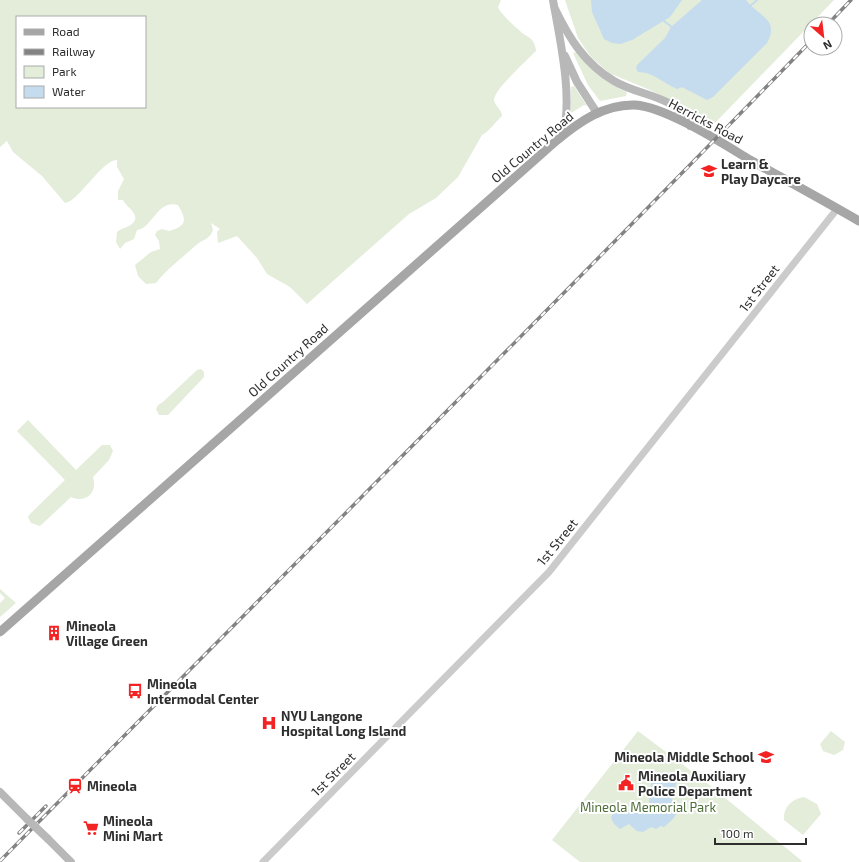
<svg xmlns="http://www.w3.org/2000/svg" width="859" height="862" viewBox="0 0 859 862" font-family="'Exo 2',sans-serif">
<rect width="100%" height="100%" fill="#fff"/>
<g fill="#e3edda" fill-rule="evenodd">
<path d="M0,0H501L498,7C500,13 514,26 519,30C527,38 535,37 536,51C529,58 493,91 494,100C495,106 502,110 502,116C495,122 490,131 482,135L458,177L436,198L409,214L307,304L290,287L267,274L257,258L237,236L218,243L217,232L220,229L211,223L213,230C210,240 202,239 195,246C182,258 167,269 156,283L146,284L138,276L135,265L151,252L160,249L159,241L155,235L157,231L162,229L169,231C187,226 187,220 178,205C157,199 153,228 137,230L134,239L125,243L120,249L116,242L117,232C121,228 127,228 132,224C142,215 127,208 123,200H118V191L124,179L117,167V160C103,159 78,202 65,203L42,176L13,152L7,141L0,147ZM17,17H145V107H17Z"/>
<path d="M565,0H834L713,125L703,120L694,112L650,90L609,73L591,57L578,38Z"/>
<path d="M577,52C591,70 605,82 627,92L626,96L600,101L588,85L573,53Z"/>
<path d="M574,86L587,106L584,105L571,113V87Z"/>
<path d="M201,369L204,372V377L168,415H159L156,409L158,405L163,402L197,370Z"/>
<path d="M28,420L76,470L102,445H110L113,451L109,460L93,477C98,492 86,504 71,497L40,526L31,523L28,517L30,514L65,480L17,431Z"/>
<path d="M0,589L16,603L0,617V603L5,598L0,593Z"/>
<path d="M638,731L702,779L802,861L801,862H580L552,840Z"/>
<path d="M831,731L845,742L843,750L834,755L823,751L820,744Z"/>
<path d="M804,797L817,804L821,814L803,835L784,820C783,807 792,799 804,797Z"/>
</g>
<g fill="#c5dbee">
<path d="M591,0H682L670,17L632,40L620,44L612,43L604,39L592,12Z"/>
<path d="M702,0H746C759,17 780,19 767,43L713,97L707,100L682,87L677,89C663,83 653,72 638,72L636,68L637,65L665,38L671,27Z"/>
<path d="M660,772L669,773L677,781L672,798L675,809L679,810L673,819L664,827L661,826L656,829L651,827L643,832L637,831L629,824L620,829L614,824L611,818L613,813C624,808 635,817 645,810L649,803L652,775Z"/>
</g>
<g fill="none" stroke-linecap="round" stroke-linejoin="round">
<g stroke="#c5dbee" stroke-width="2">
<path d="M749,7L757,0"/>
<path d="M664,21L673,28"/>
</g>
<path stroke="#cbcbcb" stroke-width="7" d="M263,862L549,572L837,209"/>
<g stroke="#b8b8b8" stroke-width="8">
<path d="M553,0C560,40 573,96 563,135"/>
<path d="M555,9C569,38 585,64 614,81C640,97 676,94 690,126"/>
<path d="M565,56L577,82L597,113"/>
<path d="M0,792L27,819"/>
<path d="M48,839L71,862"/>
</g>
<path stroke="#a6a6a6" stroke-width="9" d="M0,632L556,141C579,122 604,104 635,105C666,107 722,143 750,160C786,180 823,200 859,221"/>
<defs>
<g id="rail">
<path d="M828,24L851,0"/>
<path d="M19,833L46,806"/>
<path d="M0,861C270,588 543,317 811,41"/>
</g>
</defs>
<use href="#rail" stroke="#838383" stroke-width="3.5"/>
<use href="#rail" stroke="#fff" stroke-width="2" stroke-dasharray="6" stroke-linecap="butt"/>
<path stroke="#b8b8b8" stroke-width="8" d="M27,819L48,839"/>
</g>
<defs>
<symbol id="school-bare" viewBox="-9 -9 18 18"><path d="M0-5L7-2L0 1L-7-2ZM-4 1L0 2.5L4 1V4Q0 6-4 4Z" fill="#f32223" stroke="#fff" stroke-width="2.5" paint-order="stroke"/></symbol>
<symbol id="building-bare" viewBox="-9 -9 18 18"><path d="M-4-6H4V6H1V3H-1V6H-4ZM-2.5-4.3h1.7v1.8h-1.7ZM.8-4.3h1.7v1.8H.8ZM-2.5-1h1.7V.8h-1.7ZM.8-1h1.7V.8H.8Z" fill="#f32223" stroke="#fff" stroke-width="2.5" paint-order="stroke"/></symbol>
<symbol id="bus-bare" viewBox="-9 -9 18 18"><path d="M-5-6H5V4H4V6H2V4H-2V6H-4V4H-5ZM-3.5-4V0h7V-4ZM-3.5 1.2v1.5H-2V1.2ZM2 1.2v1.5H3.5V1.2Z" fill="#f32223" stroke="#fff" stroke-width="2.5" paint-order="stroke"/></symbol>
<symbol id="hospital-bare" viewBox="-9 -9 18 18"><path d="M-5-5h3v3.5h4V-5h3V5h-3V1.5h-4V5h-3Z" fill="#f32223" stroke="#fff" stroke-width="2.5" paint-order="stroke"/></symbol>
<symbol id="civic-bare" viewBox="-9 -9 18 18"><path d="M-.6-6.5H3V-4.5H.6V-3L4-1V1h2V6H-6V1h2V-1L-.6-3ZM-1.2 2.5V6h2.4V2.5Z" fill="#f32223" stroke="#fff" stroke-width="2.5" paint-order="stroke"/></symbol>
<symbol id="station-bare" viewBox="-9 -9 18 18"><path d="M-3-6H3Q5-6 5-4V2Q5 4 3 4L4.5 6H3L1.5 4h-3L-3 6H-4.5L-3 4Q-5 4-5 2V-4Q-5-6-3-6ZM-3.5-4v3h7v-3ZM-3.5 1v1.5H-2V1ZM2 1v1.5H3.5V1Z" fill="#f32223" stroke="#fff" stroke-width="2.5" paint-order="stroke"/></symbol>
<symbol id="supermarket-bare" viewBox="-9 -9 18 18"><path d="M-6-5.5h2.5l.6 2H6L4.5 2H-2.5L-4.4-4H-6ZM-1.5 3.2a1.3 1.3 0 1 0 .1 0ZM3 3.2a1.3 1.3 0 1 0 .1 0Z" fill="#f32223" stroke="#fff" stroke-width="2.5" paint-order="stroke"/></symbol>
</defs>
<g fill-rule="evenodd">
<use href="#school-bare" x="698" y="160" width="22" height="22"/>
<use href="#building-bare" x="43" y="622" width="22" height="22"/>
<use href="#bus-bare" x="124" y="680" width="22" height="22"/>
<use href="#hospital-bare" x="258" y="712" width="22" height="22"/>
<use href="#school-bare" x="755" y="746" width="22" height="22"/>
<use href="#civic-bare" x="615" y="772" width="22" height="22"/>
<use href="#station-bare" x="64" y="775" width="22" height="22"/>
<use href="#supermarket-bare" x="80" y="817" width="22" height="22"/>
</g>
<g text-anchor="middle" stroke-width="4" stroke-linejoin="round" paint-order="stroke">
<g font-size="13" fill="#2e2e2e" stroke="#fff">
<text transform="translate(706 121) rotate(28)" y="5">Herricks Road</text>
<text transform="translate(532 147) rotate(-40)" y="5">Old Country Road</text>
<text transform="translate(759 288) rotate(-52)" y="5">1st Street</text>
<text transform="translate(288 360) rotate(-42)" y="5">Old Country Road</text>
<text transform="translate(557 542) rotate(-51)" y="5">1st Street</text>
<text transform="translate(333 774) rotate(-45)" y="5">1st Street</text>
</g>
<g font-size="13" font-weight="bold" fill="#2e2e2e" stroke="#fff" text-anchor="start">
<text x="721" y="169">Learn &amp;<tspan x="721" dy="15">Play Daycare</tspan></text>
<text x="66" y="631">Mineola<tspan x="66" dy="15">Village Green</tspan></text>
<text x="147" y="689">Mineola<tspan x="147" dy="15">Intermodal Center</tspan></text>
<text x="281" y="721">NYU Langone<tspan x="281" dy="15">Hospital Long Island</tspan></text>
<text x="754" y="762" text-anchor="end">Mineola Middle School</text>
<text x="638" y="781">Mineola Auxiliary<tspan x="638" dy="15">Police Department</tspan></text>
<text x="87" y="791">Mineola</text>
<text x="103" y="826">Mineola<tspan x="103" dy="15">Mini Mart</tspan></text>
</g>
<g font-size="13" fill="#4d6d38" stroke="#fff">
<text x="648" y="812">Mineola Memorial Park</text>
</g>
</g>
<rect x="16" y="16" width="130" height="92" fill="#ffffff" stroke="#ababab"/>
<rect x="24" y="29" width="20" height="6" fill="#a6a6a6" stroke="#ababab"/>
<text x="52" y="36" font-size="12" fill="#2e2e2e">Road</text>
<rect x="24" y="49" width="20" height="6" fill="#838383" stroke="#ababab"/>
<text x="52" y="56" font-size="12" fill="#2e2e2e">Railway</text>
<rect x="24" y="66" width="20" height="12" fill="#e3edda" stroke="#ababab"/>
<text x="52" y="76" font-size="12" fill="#2e2e2e">Park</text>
<rect x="24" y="86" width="20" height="12" fill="#c5dbee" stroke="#ababab"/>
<text x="52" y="96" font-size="12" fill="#2e2e2e">Water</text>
<g transform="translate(823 36) rotate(152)"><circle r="19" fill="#ffffff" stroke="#ababab"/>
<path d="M0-3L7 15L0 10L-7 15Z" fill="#f32223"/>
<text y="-6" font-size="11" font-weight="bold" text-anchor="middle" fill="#2e2e2e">N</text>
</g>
<path d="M715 838v6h91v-6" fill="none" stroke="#2e2e2e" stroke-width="2"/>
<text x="721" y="838" font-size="12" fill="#2e2e2e" stroke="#ffffff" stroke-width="3" paint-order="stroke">100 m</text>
</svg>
